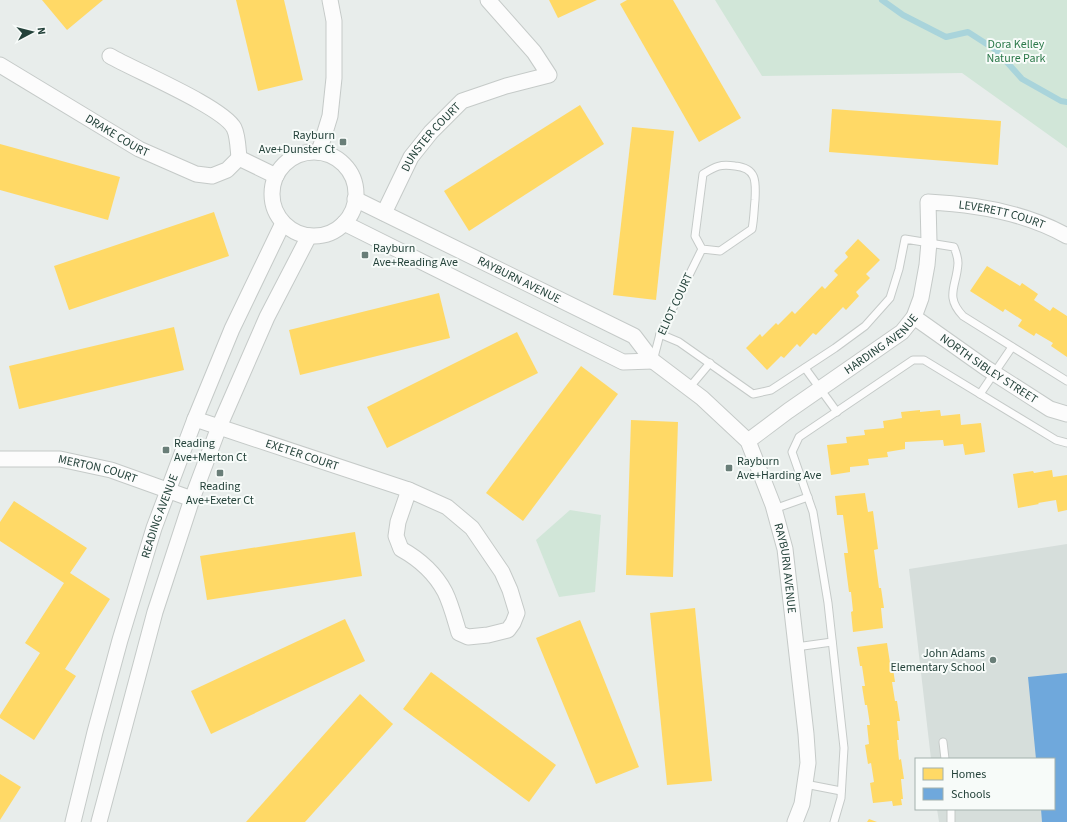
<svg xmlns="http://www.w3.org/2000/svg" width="1067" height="822" viewBox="0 0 1067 822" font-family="'Source Sans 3',sans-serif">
<rect width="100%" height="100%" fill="#e8edeb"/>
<path fill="#d6dedb" d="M1067,544V822H939L937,809H1054V759H931L909,569Z"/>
<g fill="#d1e6d8">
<path d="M715,0H1067V148L962,73L762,76Z"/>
<path d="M570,510L601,515L595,592L559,597L536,540Z"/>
</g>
<g fill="#ffd966">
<path d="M42,0H103L67,30Z"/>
<path d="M236,0H284L303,80L258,91Z"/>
<path d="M549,0H597L558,18Z"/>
<path d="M627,0H673L741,118L699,142L620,4Z"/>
<path d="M580,105L604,144L469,231L444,191Z"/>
<path d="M832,109L1001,121L998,165L829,152Z"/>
<path d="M632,127L674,131L656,300L613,295Z"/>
<path d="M0,144L120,177L108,220L0,190Z"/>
<path d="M214,212L229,256L69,310L54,266Z"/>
<path d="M858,239L880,260L866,274L870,278L856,292L859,296L846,310L843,307L816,335L813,333L800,347L797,344L784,358L781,356L767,370L746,348L760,334L762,337L776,323L778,325L792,311L795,314L822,286L825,289L838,275L834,271L848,257L845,253Z"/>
<path d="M987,266L1020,286L1022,283L1038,294L1034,300L1050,311L1053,307L1067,316V357L1051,346L1053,343L1036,333L1034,336L1018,326L1022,320L1005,309L1003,312L970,291Z"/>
<path d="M439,293L450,338L300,375L289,330Z"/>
<path d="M174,327L184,370L19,409L9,366Z"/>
<path d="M517,332L538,373L387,448L367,407Z"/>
<path d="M581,366L618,394L523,521L486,493Z"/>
<path d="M920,410V412L940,410L941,416L960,414L961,425L981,423L985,452L965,455L963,444L944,446L943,440L905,442V449L887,452L888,457L868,459L869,465L850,467V472L831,475L827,445L847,443L846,437L865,435L864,430L884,428L883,421L902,418L901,412Z"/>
<path d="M631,420L678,422L673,577L626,575Z"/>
<path d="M1052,470L1053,477L1067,475V510L1058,512L1056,500L1038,503L1039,504L1018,508L1013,474L1033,471L1034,473Z"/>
<path d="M865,493L868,512L873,511L878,549L874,550L879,588H881L884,608H881L883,628L853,632L851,612L853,611L851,592H849L844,553H848L843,515H837L835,496Z"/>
<path d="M14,501L87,548L70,573L110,599L65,669L76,676L34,740L0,718V715L40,653L25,643L64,583L0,541V522Z"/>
<path d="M355,532L362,576L207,600L200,556Z"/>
<path d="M695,608L712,781L667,785L650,613Z"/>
<path d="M345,619L365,661L211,734L191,691Z"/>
<path d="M580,620L639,767L596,784L536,638Z"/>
<path d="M887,643L890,663L892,662L895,682H892L895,701H897L900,721H897L899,740H897L899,760L901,759L904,779H901L903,799H901L902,805L893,806L892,801L873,803L870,783L874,782L871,763L868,764L865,745L869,744L867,725H870L867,705H865L862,686H865L862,666H860L857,647Z"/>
<path d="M431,672L556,765L529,802L403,709Z"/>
<path d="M360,694L393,724L305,822H246Z"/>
<path d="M0,774L21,787L0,820Z"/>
<path d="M869,819L877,822H867Z"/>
</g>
<path fill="#6fa8dc" d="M1067,673V822H1042L1041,809H1054V759H1036L1028,677Z"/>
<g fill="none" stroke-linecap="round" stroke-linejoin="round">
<path stroke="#a9d4db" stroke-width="6" d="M882,0L903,15L946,37L968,32L996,50L1022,79L1061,101L1067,102"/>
<defs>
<g id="service">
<path d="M660,334L679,342L753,394L771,390L835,348L865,326L890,298L899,269L905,239L954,247C956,252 958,258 958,263C957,286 944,296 963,316L1067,381"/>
<path d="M653,361L660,334L702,249L695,236L703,174C716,166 720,164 735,166C757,168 756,182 755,200C754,210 754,219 752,229L720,251L702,249"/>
<path d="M805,368L837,412"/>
<path d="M689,388L710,363"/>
<path d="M980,394L1012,347"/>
<path d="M774,509L808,497"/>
<path d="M796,647L832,642"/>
<path d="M943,742L945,759"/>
<path d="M805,784L841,791"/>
<path d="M951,809V822"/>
<path d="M834,822L841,798L844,748L828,603L813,512L792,452L799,437L913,360H924L1056,440L1067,443"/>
</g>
<g id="minor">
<path d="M110,56C134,70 223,107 234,128C238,136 238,149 239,158L276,176"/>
<path id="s1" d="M0,65L139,149L196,174L212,176L227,170L239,158"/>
<path d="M319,152L330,116L334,78V21L330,0"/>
<circle cx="314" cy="194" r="42"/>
<path id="s2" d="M355,199L634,336L653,361L702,398L748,441L773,505L785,549L806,734L808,763L802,804L795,822"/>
<path id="s3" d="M384,213L411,157L431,132L462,101L506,86L549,75L534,52L488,0"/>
<path d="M344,223L623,362L653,361"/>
<path id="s4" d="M914,317L986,368L1050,409L1067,414"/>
<path id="s5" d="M195,419L409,490"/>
<path id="s6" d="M748,441L788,411L902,332L914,317L921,298L927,265L929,242L928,202C974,204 1026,213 1067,236"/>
<path id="s7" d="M0,459H60L111,470L192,499"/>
<path d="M409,490L447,507L472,528L502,572L510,590L517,613L513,623L508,630L488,635L468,637L459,633C455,620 451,604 445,592C435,573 419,559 401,549L396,536L398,522Z"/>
<path id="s8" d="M73,822L95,732L120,640L154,528L195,419L232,329L283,223"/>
<path d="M99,822L155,612L192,499L219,427L267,317L309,236"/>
</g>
</defs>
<use href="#service" stroke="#c5cac8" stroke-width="9"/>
<use href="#minor" stroke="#c5cac8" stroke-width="17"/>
<use href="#service" stroke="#fcfcfc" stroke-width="7"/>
<use href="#minor" stroke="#fcfcfc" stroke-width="15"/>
</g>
<g fill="#697e78" stroke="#f7fbf9" stroke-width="1.5">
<rect x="339" y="138" width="8" height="8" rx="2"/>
<rect x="361" y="251" width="8" height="8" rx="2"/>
<rect x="162" y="446" width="8" height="8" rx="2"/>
<rect x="725" y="464" width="8" height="8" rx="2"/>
<rect x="216" y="469" width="8" height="8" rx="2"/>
<circle cx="993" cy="660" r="4"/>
</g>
<g text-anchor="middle" stroke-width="4" stroke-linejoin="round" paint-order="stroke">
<g font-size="12" fill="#2d7a4b" stroke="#f7fbf9">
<text x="1016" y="48">Dora Kelley<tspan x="1016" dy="14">Nature Park</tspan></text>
</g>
<g font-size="12" fill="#24423a" stroke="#f7fbf9">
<text dy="4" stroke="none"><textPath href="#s1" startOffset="137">DRAKE COURT</textPath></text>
<text dy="4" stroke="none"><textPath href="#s3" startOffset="90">DUNSTER COURT</textPath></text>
<text dy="4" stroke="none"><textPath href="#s6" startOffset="400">LEVERETT COURT</textPath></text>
<text dy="4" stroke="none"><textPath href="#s2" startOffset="183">RAYBURN AVENUE</textPath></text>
<text transform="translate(675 304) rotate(-65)" y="4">ELIOT COURT</text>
<text dy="4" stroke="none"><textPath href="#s6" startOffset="165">HARDING AVENUE</textPath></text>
<text dy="4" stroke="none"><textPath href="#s4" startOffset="91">NORTH SIBLEY STREET</textPath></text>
<text dy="4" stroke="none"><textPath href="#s5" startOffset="113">EXETER COURT</textPath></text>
<text dy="4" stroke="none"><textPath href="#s7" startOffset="99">MERTON COURT</textPath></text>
<text dy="4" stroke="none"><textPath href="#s8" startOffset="318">READING AVENUE</textPath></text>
<text dy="4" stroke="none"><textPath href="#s2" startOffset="600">RAYBURN AVENUE</textPath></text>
</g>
<g font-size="12" fill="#24423a" stroke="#f7fbf9" text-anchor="start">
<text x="335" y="139" text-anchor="end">Rayburn<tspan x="335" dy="14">Ave+Dunster Ct</tspan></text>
<text x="373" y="252">Rayburn<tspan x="373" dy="14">Ave+Reading Ave</tspan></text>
<text x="174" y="447">Reading<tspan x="174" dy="14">Ave+Merton Ct</tspan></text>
<text x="737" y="465">Rayburn<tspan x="737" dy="14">Ave+Harding Ave</tspan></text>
<text x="220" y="490" text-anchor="middle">Reading<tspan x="220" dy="14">Ave+Exeter Ct</tspan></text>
<text x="985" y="657" text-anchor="end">John Adams<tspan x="985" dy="14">Elementary School</tspan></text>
</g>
</g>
<rect x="915" y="758" width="140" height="52" fill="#f7fbf9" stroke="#a3b1ad"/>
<rect x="923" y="768" width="20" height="12" fill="#ffd966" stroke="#a3b1ad"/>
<text x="951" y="778" font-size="12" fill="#24423a">Homes</text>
<rect x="923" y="788" width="20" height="12" fill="#6fa8dc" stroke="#a3b1ad"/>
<text x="951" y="798" font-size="12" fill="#24423a">Schools</text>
<g transform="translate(32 32) rotate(83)" stroke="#f7fbf9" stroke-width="3" paint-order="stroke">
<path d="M0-3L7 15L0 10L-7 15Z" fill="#24423a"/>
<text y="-6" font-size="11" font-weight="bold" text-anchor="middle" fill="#24423a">N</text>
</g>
</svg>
